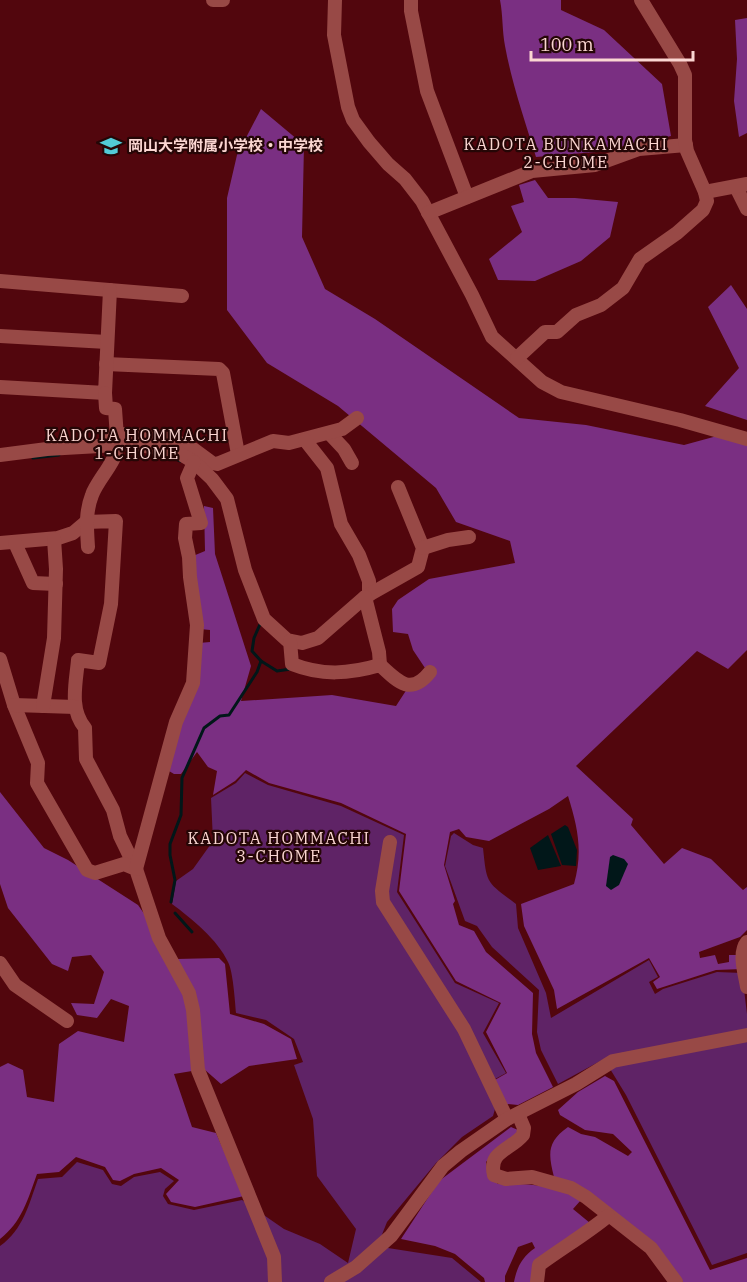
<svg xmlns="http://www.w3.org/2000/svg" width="747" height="1282" viewBox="0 0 747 1282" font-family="'IBM Plex Serif','Noto Sans JP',serif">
<rect width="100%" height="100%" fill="#52060d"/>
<g fill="#5f2366">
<path d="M245,773L268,785L341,806L404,835L397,892L455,983L499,1003L483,1033L506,1073L486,1084L495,1109L493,1116L462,1137L436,1163L387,1222L381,1237L388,1248L452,1258L481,1282H0V1246C23,1230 29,1204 38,1179L62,1177L77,1162L103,1170L112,1184L121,1186L134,1177L160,1172L174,1181L165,1189L163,1196L168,1204L194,1210L242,1200L284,1229L320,1244L348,1263L356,1229L317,1176L313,1119L294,1065L303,1062L294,1039L266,1020L236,1013C235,1001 233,971 228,962C218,940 191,918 172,904L176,881L193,869L213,841L211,798L236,783Z"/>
<path d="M454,833L473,845L483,848C487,885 486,881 516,904L518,928L546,993L551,1018L649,960L658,977L649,982L655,994L663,989L717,972L742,973L747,1014V1253L712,1265L626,1095L604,1059L558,1084L541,1050L537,1032L539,990L492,947L477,926L465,921L445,866L451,836Z"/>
</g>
<g fill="#7a2f82">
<path d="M500,0H561V10L604,30L662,84L671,136L596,152L536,157C525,121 512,84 505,46C502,31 503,15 500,0Z"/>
<path d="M747,18V133L739,137L734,101L737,59L735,20Z"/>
<path d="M261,109L304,145L302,237L325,289L375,319L519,418L586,425L684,445L717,436L747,444V650L728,669L697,651L576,766L633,819L631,825L664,864L682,848L711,859L743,890L747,887V930L740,937L699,952L700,958L715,955L718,964L729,962V955H740L742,969L716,970L657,989L653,982L660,977L649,958L557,1009L554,990L524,926L521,904L574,884C583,852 578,828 568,796L549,809L489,841L466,837L459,829L450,832L444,865L455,901L453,904L459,925L474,931L486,952L533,993L532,1034L536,1053L553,1087L518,1105L507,1104L493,1081L507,1073L486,1032L501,1003L456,981L399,891L406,834L341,803L269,783L246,770L235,781L213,795L217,771L208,767L197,752L181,774H174L169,771L199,643L210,642V630L200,629L193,556L205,551L204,506L213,508L215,554L251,666L241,701L332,695L396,706L407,689L425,668L413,650L408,634L393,632L392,609L398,600L429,579L515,563L510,541L456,522L436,488L338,406L267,363L227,310V198L237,155Z"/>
<path d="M535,180L548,198H575L618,202L610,237L581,261L535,281L498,280L489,259L522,232L511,206L524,202L519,185Z"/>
<path d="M731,285L747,309V420L705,406L739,368L708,307Z"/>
<path d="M0,792L44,848L68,860L138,905L176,959L219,958L225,964L230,1014L264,1024L291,1039L297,1059L249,1066L221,1084L204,1069L174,1074L192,1127L216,1133L244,1196L195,1207L171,1202L166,1194L179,1180L161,1168L134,1174L120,1181L113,1180L105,1167L76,1157L59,1172L37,1174C28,1199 22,1222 0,1239V1067L8,1063L23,1070L27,1097L54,1102L59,1044L78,1031L124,1042L129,1006L111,999L97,1018L77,1015L71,1003L94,1004L104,972L91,955L72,957L68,971L52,964L8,908L0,884Z"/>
<path d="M605,1076L614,1081L710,1270L747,1258V1282H683L653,1242L554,1177C548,1153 547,1142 568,1127L581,1134L595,1137L628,1156L632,1152L613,1134L585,1130L560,1115L558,1110L578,1092Z"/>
<path d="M511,1127L518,1130C515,1139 494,1153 486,1162L488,1175L498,1184C528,1183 555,1185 581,1200L573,1209L590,1223L531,1282H514C517,1267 522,1257 535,1248L532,1242L518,1247L505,1276V1282H485L484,1278L455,1254L435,1246L401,1239L439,1181Z"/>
</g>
<g fill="#011719">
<path d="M565,825L568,827L577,850L576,866L562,865L551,834Z"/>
<path d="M548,835L561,866L538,870L530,848Z"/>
<path d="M613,855L624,859L628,864L619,885L611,890L606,886L610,857Z"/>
</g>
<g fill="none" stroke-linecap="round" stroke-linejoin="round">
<g stroke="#011719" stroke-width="3">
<path d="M167,455L180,461"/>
<path d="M33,458L59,455"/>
<path d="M261,661L277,671L291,669"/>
<path d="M171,902L175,880L170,855V844L181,815L182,778L204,728L220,716L229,715L257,672L261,661L252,651L254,638L261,622"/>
<path d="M175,913L192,932"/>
</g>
<g stroke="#984946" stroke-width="14">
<path d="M213,0H223"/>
<path d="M335,0L334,35L348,107L353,120L369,142L388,164L405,179L422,201L472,295L492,337L542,382L561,392L680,420L747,439"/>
<path d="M411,0V11L427,91L467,197"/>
<path d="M736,187L747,209"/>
<path d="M705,192L747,184"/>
<path d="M428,213L532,171L595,165L639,149L686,145"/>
<path d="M0,281L182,296"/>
<path d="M0,336L107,342"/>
<path d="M517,358L545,332H557L576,315L601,305L623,288L640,259L677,233L703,210L707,201L705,192L687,151L685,140V75L680,64L641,0"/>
<path d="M106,364L219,369L223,373L238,454"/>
<path d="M0,387L105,393L110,290"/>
<path d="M105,393L106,408L115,409L117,437"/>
<path d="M329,433L344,449L352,463"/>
<path d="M106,440L125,434L171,439L193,449L212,463L217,464L273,441L289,443L342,429L357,418"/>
<path d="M305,440L327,468L341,524L359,555L369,581V595"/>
<path d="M0,455L47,449L117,445L123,443L174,450L194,462L212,479L227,499L245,570L264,619L287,640L302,643L318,638L365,597L418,567L423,548L398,487"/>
<path d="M0,543L58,538L73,533L86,522L116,521L111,604L99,663L78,660C76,683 69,709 85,728L86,759L113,810L120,836L136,869"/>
<path d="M15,543L33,583L56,584"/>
<path d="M88,547C87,529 85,513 92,495C97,480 118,460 117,445"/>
<path d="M423,548L448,540L469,537"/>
<path d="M365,597L379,652L380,665"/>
<path d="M290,641L292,664C322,676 349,674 380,665C398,682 411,696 430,672"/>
<path d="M0,659L14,705L38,763L37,783L87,870L95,873L124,864L136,869L159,938L189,993L193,1010L198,1070L274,1257L275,1282"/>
<path d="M14,705L75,707"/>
<path d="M43,706L54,638L56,569L54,539"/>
<path d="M390,842L382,891L383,902L464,1029L507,1119"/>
<path d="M136,869L176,722L193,683L197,625L190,577L189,557L185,538L186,524L201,523L187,478L194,462"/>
<path d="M747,942C738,953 745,974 747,987"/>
<path d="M0,963L15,985L67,1021"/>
<path d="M518,1114L524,1128L523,1135C511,1150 488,1151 494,1175L506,1179L532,1177L571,1188L586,1197L651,1248L676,1282"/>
<path d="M331,1282L356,1267L391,1236L443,1166L461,1151L507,1119L576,1084L613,1061L747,1035"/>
<path d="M537,1282L539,1265C562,1248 586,1234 608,1216"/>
</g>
</g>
<defs>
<symbol id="school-bare" viewBox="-9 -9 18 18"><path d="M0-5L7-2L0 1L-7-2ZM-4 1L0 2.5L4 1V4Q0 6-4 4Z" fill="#52cbd7" stroke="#250606" stroke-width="2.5" paint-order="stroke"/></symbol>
</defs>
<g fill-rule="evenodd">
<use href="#school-bare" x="96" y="131" width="30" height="30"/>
</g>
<g text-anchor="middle" stroke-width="4.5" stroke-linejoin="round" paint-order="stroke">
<g font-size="15" font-weight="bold" fill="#fbd6d2" stroke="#250606" text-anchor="start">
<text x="128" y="151">岡山大学附属小学校・中学校</text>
</g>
<g font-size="16" letter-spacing="1.5" fill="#fbd6d2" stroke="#250606">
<text x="566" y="150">KADOTA BUNKAMACHI<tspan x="566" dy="18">2-CHOME</tspan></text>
<text x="137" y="441">KADOTA HOMMACHI<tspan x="137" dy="18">1-CHOME</tspan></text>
<text x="279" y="844">KADOTA HOMMACHI<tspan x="279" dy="18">3-CHOME</tspan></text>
</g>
</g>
<path d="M531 51v9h162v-9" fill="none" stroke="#fbd6d2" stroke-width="3"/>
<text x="540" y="51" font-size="18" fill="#fbd6d2" stroke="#250606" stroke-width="4.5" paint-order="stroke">100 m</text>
</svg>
